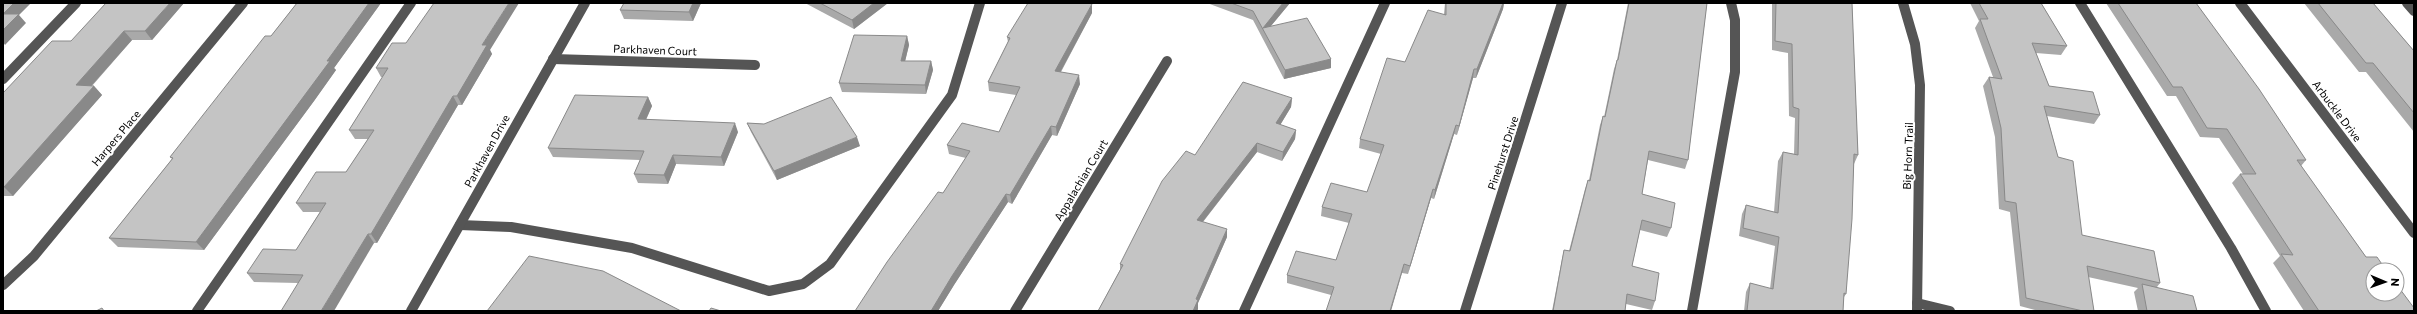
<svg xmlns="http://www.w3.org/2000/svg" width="2417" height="314" viewBox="0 0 2417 314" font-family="Commissioner,sans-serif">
<rect width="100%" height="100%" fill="#fff"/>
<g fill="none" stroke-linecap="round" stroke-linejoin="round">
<g stroke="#555" stroke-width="10">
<path d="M1903,3L1915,44L1920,85L1917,311"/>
<path d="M2080,3L2231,248L2266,311"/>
<path d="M2240,3L2414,233"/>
<path d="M2407,3L2414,11"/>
<path d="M553,59L755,65"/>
<path d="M3,79L76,3"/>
<path d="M460,225L511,227L632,248L769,291L803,284L830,264L952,95L980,3"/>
<path d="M3,285L34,256L243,3"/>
<path d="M1917,303L1950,311"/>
<path d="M197,311L411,3"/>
<path d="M411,311L585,3"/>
<path d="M1015,311L1167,61"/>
<path d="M1244,311L1385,3"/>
<path d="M1465,311L1562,3"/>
<path d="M1692,311L1735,72V20L1731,3"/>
</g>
</g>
<g fill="#a9a9a9">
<path d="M184,3L152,40H132L92,86H94L102,95L13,196H3V93L71,41Z"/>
<path d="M297,3H381L334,68L336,70L314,101L204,250L118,247L109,238L172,159L170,157L271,36Z"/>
<path d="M701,3L693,21L624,19L620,10Z"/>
<path d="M805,3H888L854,29Z"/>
<path d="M1207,3H1290L1271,26L1331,59V68L1284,79L1253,20Z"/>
<path d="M1445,3H1504L1503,9L1476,78H1473L1457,135L1454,134L1434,199L1431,198L1408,274L1402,273L1331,295L1287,283V275L1336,260L1349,223L1321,216L1322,207L1367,192L1381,154L1359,148L1360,139L1405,62L1444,14Z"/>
<path d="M1628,3H1707L1688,160L1685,169L1648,160L1642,194L1671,228L1667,237L1640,230L1632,266L1655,301L1652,310L1626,304L1625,311H1552L1562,259L1564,250L1569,251L1585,189L1588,180H1589L1600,125L1603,116L1604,117L1614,69L1617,60Z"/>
<path d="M1772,3H1852L1858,155L1854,164L1846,294L1844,297L1843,311H1744L1746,292L1750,283L1770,289L1775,246L1739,236L1742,214L1746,205L1774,212L1778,161L1783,152L1794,154L1795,118L1789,116L1788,53L1772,50Z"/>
<path d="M1970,3H2041L2067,46L2061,55L2036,53L2049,86L2100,115L2094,124L2047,116L2058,157L2082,235L2160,283L2157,287L2197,311H2138L2134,292L2138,288L2088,277L2094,311H2039L2020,306L2010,212L1999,209L1995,137L1983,86L1989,77H1993L1975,28L1979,21Z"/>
<path d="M2106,3H2196L2306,160L2301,166L2366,257L2414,311H2304L2273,263L2280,256L2232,183L2240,174H2243L2219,138L2200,137L2176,96H2167Z"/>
<path d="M2304,3H2373L2414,51V132L2366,72H2359Z"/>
<path d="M1092,13L1061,72L1080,84L1057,136L1052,135L1012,204L1008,202L954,285L938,311H855L943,193L966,158L949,154L947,145L999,132L1016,95L989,91L988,82L1008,42L1007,37Z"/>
<path d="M907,36L909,45L905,61H931L933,70L926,94L842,92L839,83Z"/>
<path d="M490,50L492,54L462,105H458L377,243H374L298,283L254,282L247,273L296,250L320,212H303L296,203L346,172L368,139H355L349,130L383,77H381L376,68Z"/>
<path d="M648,97L652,106L646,120L738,132L724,166L676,164L668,184L638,183L634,174L640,160L553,157L548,148Z"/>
<path d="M1292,98L1291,107L1280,125L1296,130L1295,139L1282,161L1257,152L1203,222L1227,237L1198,303V309L1197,311H1098L1120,270V264L1195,155Z"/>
<path d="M747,123L764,124L860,146L777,180L751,132Z"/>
</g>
<g fill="#898989">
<path d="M14,3H31L19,15L26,23L5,45L3,42V14Z"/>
<path d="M170,3H184L152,40L145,31Z"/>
<path d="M369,3H381L334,68L336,70L314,101L204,250L196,242Z"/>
<path d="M509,3H519L490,50L492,54L462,105L457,96L482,45Z"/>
<path d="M693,3H701L693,21L689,12Z"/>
<path d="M874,3H888L854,29L852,20Z"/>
<path d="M1283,3H1290L1265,33L1263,28Z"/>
<path d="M1503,3H1504L1503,9L1476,78L1477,69Z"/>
<path d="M1092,4V13L1056,80L1055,71Z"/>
<path d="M124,31L132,40L84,94L76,85Z"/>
<path d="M907,36L909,45L903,70L901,61Z"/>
<path d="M1331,59V68L1284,79L1285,70Z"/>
<path d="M931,61L933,70L926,94L925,85Z"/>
<path d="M1474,69L1473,78L1457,135L1459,126Z"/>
<path d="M1079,75L1080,84L1057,136L1056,127Z"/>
<path d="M94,86L102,95L13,196L4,187Z"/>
<path d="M453,96L458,105L377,243L371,234Z"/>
<path d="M648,97L652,106L642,128L638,119Z"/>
<path d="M1292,98L1291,107L1276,132V123Z"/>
<path d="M735,123L738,132L724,166L721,157Z"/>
<path d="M1456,125L1454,134L1434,199L1435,190Z"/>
<path d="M1051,126L1052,135L1012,204L1010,195Z"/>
<path d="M1296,130L1295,139L1282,161L1283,152Z"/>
<path d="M857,137L860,146L777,180L774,171Z"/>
<path d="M1257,143V152L1197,229V220Z"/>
<path d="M673,155L676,164L668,184L664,175Z"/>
<path d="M1433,189L1431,198L1408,274L1410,266Z"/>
<path d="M1006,194L1008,202L954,285L938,311H931L952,276Z"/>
<path d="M1227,229V237L1198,303V309L1197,311H1193L1196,299Z"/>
<path d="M368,234L374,243L334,311H321Z"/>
<path d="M1404,264L1402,273L1391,311H1390Z"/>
</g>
<g fill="#c4c4c4" stroke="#898989">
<path d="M3,3H14L3,14H19L3,30Z"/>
<path d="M106,3H170L145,31H124L76,85L94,86L4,187H3V93L52,41H71Z"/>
<path d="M297,3H369L327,61H330L307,92L196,242L109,238L173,158L170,157L265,36H271Z"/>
<path d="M434,3H509L482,45H487L457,96H453L371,234H368L321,311H281L303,275L247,273L263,249L296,250L326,203H296L316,172H346L374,130H349L388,68H376L392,43H406Z"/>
<path d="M624,3H693L689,12L620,10Z"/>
<path d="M820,3H874L852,20Z"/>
<path d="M1028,3H1088L1092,4L1055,71L1079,75L1056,127L1051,126L1010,195L1006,194L952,276L931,311H855L887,262L938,192L943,193L970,151L947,145L962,123L999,132L1020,87L988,82L1010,38L1007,37Z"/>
<path d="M1231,3H1283L1263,28L1307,18L1331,59L1285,70L1253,11Z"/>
<path d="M1446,3H1503L1477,69H1474L1459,126L1456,125L1435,190L1433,189L1410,266L1404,264L1390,311H1326L1334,287L1287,275L1296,251L1336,260L1352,214L1322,207L1331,183L1367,192L1384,145L1360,139L1387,58L1405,62L1428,10L1446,15Z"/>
<path d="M1629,3H1707L1688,160L1649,151L1642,194L1675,203L1671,228L1642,220L1632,266L1659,273L1655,301L1627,294L1625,311H1553L1564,250L1570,251L1588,180L1590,181L1603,116L1605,117L1617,60H1618Z"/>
<path d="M1776,3H1852L1858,155L1854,154L1852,219L1846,294L1844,293L1843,311H1747L1750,283L1773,289L1779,237L1743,228L1746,205L1778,213L1783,152L1798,155L1799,109L1793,107L1792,44L1775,41Z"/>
<path d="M1979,3H2041L2067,46L2032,43L2049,86L2093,92L2100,115L2044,106L2058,157L2073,161L2082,235L2154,251L2160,283L2087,266L2094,311H2083L2026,298L2016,203L2005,201L2001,128L1989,77L2002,79L1980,19H1988Z"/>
<path d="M2118,3H2196L2259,89L2306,160H2297L2366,257H2377L2386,270H2373V294H2397V285L2414,308V311H2319L2281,254L2293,255L2240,174H2256L2227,129L2207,128L2182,87H2173Z"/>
<path d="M2318,3H2373L2414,51V113L2373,63H2366Z"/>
<path d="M854,35L907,36L901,61H931L925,85L839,83Z"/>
<path d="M1243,82L1292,98L1276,123L1296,130L1283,152L1257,143L1197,220L1227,229L1196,299L1198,300L1193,311H1098L1123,265L1120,264L1162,181L1186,151L1195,155Z"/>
<path d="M575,95L648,97L638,119L735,123L721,157L673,155L664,175L634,174L644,151L548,148Z"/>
<path d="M831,97L857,137L774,171L747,123L764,124Z"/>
<path d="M529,256L603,271L681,311H487Z"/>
<path d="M2142,284L2193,296L2197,311H2147Z"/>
<path d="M102,308L104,311H96Z"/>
<path d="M711,308L721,311H709Z"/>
</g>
<g text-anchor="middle" stroke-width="4" stroke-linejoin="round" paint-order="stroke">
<g font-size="11" fill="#000" stroke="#fff">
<text transform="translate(655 50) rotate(2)" y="4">Parkhaven Court</text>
<text transform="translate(2337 111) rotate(53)" y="4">Arbuckle Drive</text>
<text transform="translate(116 138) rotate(-50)" y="4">Harpers Place</text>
<text transform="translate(487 151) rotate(-61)" y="4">Parkhaven Drive</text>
<text transform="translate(1503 153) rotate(-72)" y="4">Pinehurst Drive</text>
<text transform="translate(1908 156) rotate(-88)" y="4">Big Horn Trail</text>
<text transform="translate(1081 180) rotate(-59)" y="4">Appalachian Court</text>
</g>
</g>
<rect width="2417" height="314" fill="none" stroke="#000000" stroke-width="8"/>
<g transform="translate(2385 282) rotate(92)"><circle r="19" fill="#ffffff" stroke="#999999"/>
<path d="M0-3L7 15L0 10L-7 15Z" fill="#000000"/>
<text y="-6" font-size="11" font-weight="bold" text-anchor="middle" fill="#000000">N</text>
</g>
</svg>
